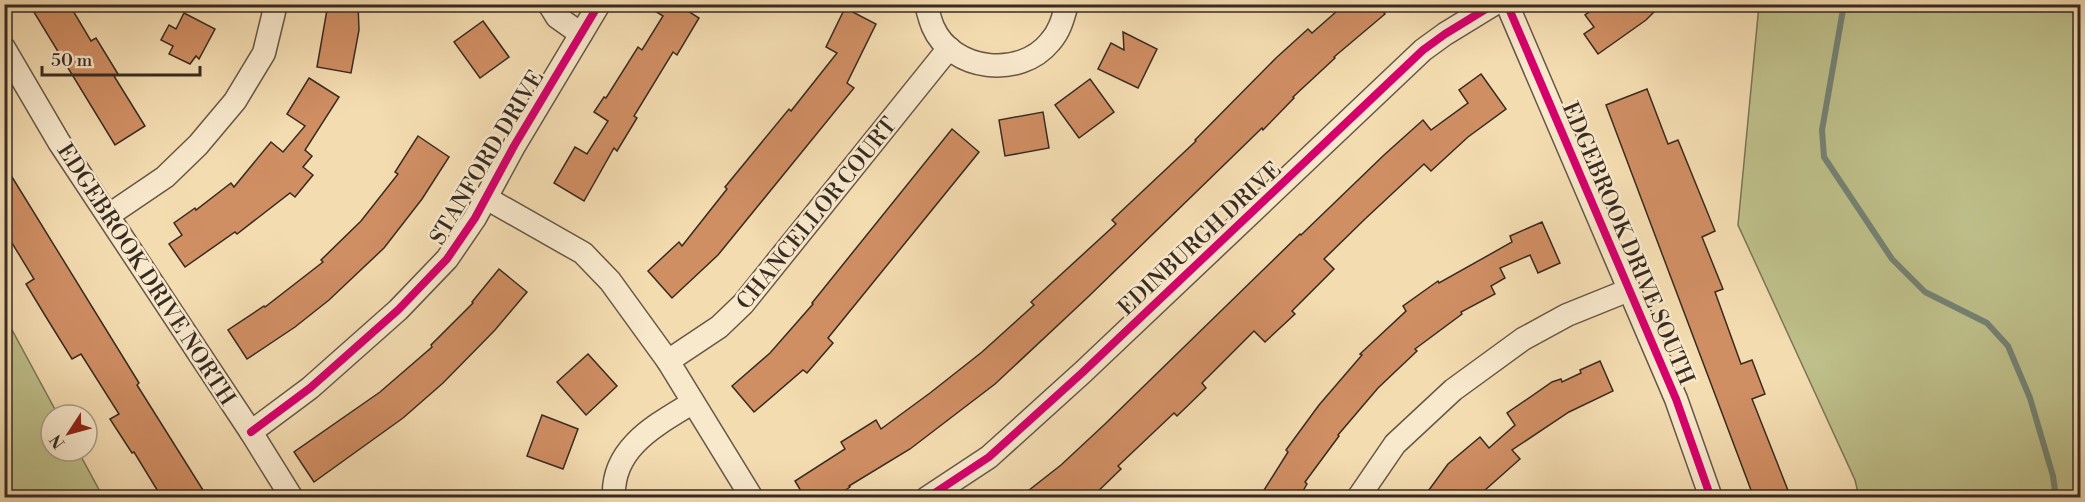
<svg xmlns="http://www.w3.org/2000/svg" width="2085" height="502" viewBox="0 0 2085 502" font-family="'Libre Bodoni',serif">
<rect width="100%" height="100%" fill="#f4dcb1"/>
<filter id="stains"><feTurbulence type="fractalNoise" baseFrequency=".00333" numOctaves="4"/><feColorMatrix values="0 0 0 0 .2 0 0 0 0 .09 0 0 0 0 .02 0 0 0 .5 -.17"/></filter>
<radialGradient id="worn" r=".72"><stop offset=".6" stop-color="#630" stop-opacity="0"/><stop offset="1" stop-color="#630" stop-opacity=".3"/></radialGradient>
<g fill="#bebf8a" stroke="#7a7556" stroke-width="1.5">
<path d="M1759,5H2080V497H1859L1855,480L1738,225Z"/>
<path d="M4,315L58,415H51V451H78L103,497H5Z"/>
</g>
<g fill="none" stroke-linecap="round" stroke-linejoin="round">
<path stroke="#748273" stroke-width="6" d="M1844,4L1822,130L1824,157L1892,259L1925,292L1987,323L2008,346L2030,398L2053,476L2056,498"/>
</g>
<g fill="#d08e63" stroke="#372b22" stroke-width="1.5">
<path d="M29,4H69L91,41L96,38L118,74L114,76L145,126L115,145Z"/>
<path d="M328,4H358L359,30L351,73L317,67Z"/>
<path d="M644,4H677L699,18L677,55L673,52L634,116L637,118L617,151L614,148L584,201L554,183L575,147L587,154L608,121L594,112L604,97L606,98L638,47L642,50L663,16Z"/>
<path d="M1345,4H1377L1385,14L1334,57L1335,58L1293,97L1294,98L1263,130L1262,128L1088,297L995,384L910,449L849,486L850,487L834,498H805L795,481L845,449L841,442L876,420L881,429L930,393L982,352L1034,305L1031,302L1116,224L1112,220L1196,141L1195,140L1276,58L1308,29L1312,33Z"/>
<path d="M1600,4H1662L1646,20L1598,54L1584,34L1594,27L1585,15Z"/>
<path d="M845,8L876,24L847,83L854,88L718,255L672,298L648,271L679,242L682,246L727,189L725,187L789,109L791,111L837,53L826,47Z"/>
<path d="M184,13L215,29L199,59L196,56L190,64L169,54L173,46L161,40L169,25L176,29Z"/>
<path d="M483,21L509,57L480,78L454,42Z"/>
<path d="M1123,32L1157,49L1138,88L1098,69L1111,43L1124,50Z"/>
<path d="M1481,74L1506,109L1468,137L1431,171L1424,164L1365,219L1324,259L1334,269L1292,311L1295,314L1265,342L1254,331L1202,383L1206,388L1177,416L1174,413L1118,466L1121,469L1091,498H1019L1061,465L1105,424L1300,234L1301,235L1384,155L1423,120L1431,130L1468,103L1459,90Z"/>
<path d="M309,78L339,97L305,150L312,156L303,167L313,175L295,197L290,193L237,234L235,232L185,267L169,244L182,235L174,223L195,208L196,210L231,183L234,187L271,142L283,152L305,126L287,114Z"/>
<path d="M1090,79L1114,112L1079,138L1055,105Z"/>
<path d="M1647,89L1668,144L1678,140L1715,231L1702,237L1723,289L1715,292L1741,364L1752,360L1765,394L1752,399L1791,498H1754L1606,105Z"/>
<path d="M1043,112L1049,148L1005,156L999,120Z"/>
<path d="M952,129L979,152L828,338L833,343L807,373L803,370L754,412L732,386L770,353L813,304L812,303Z"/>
<path d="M418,136L449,157L422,199L384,248L329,300L295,327L247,359L228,330L264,306L265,307L323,262L321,260L361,221L398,174L395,172Z"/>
<path d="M4,164L139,383L137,385L208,498H162L134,452L132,453L110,419L119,414L81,354L72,359L46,317L26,284L34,279L4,230Z"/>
<path d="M1542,222L1560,263L1538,273L1530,255L1500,268L1505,278L1491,286L1495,294L1461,312L1462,314L1415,349L1417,351L1378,388L1338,435L1339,436L1305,482L1307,484L1299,498H1259L1288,452L1286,450L1319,405L1362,355L1360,354L1406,311L1403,306L1438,281L1439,283L1512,242L1510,236Z"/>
<path d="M499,269L527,292L495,330L443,383L403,418L314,482L294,452L380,392L432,347L431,345L473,303L472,302Z"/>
<path d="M588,354L617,386L586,415L557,382Z"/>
<path d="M1600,361L1613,391L1569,412L1512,450L1520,459L1476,498H1423L1448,464L1480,437L1489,448L1515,425L1507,413L1552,382L1561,379L1562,382L1581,373L1580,370Z"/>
<path d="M542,415L578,429L563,469L527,456Z"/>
</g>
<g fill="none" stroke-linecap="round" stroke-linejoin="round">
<defs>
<g id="street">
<path d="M549,4L557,17L581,34"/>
<path d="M926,4C928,12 930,20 933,27C952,71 1020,79 1050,42C1060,31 1063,18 1067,4"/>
<path d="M1507,4L1676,399L1711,498"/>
<path d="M4,48L59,142L251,432L292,498"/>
<path d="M486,198L583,253L610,281L668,361L752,498"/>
<path d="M109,215L165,177L198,145L235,101L264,53L274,12V4"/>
<path d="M668,361L719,327L743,304L949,48"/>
<path d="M251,432L310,388L398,310L447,259L475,218L514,146L599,4"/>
<path d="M614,498C611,448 656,425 692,403"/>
<path d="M927,498L989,457L1083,372L1423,50L1445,34L1494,4"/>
<path d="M1358,498L1395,444L1453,390L1523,339L1567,315L1629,290"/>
</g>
</defs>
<use href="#street" stroke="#665746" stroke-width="25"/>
<use href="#street" stroke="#f8e8cc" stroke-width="22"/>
<defs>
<g id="cycleway">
<path d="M1507,4L1676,399L1711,498"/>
<path d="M251,432L310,388L398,310L447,259L475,218L514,146L599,4"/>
<path d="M927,498L989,457L1083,372L1423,50L1445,34L1494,4"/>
</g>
</defs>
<use href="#cycleway" stroke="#f8e8cc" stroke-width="11"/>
<use href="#cycleway" stroke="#d6006c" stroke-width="8"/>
</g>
<g text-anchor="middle" stroke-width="5" stroke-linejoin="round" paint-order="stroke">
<g font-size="22" fill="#372b22" stroke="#f8e8cc">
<text transform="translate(486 157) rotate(-59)" y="8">STANFORD DRIVE</text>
<text transform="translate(816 213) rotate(-51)" y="8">CHANCELLOR COURT</text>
<text transform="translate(1199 238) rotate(-43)" y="8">EDINBURGH DRIVE</text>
<text transform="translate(1629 243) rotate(67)" y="8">EDGEBROOK DRIVE SOUTH</text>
<text transform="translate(147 274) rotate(57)" y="8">EDGEBROOK DRIVE NORTH</text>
</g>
</g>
<rect width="2085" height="502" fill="none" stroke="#f4dcb1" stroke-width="24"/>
<rect x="6" y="6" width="2073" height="490" fill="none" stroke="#372b22" stroke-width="3"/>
<rect x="12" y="12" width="2061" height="478" fill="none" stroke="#372b22" stroke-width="1.5"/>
<g transform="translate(69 433) rotate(234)"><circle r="28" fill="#f8e8cc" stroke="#ab9c88" stroke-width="1.5"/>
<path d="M0-4.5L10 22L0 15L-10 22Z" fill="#8f2418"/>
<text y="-9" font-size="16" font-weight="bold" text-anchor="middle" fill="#372b22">N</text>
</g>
<path d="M42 66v9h158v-9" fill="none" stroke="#372b22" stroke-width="3"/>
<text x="51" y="66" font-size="18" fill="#372b22" stroke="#f8e8cc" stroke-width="4.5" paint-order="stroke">50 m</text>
<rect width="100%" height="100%" filter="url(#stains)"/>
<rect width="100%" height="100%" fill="url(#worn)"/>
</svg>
